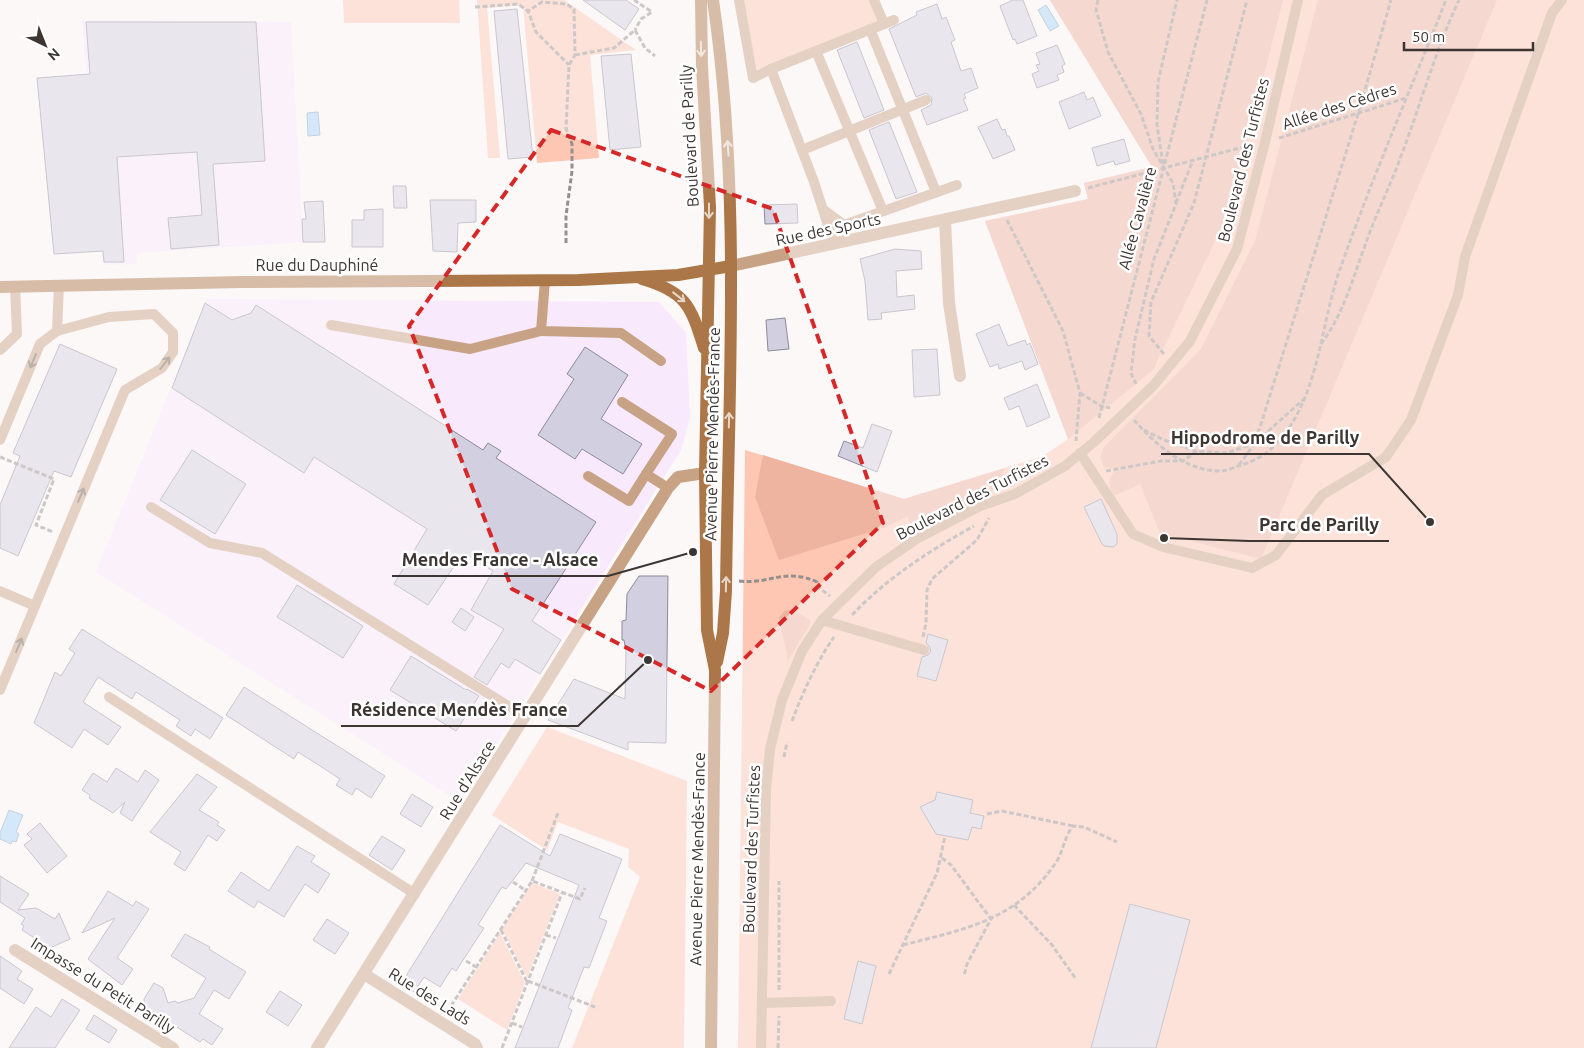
<svg xmlns="http://www.w3.org/2000/svg" width="1584" height="1048" viewBox="0 0 1584 1048" font-family="Ubuntu,sans-serif">
<rect width="100%" height="100%" fill="#fcf8f7"/>
<g fill="#f8e9fd">
<path d="M82,20L291,22L303,242L137,253V264L103,265Z"/>
<path d="M207,299L659,302L686,333L690,418L681,450L460,802L96,572Z"/>
</g>
<g fill="#fdc7b3">
<path d="M343,0H459L460,23H344Z"/>
<path d="M477,0H564L636,50L590,55L599,158L537,163L523,5L487,8L500,158H488Z"/>
<path d="M743,0H869L878,23L757,70Z"/>
<path d="M1050,0H1584V1048H738L745,450L904,499L1043,456L1068,439L985,221L1088,199L1084,183L1152,167Z"/>
<path d="M547,727L687,781L684,1048H572L640,877L628,867L629,849L558,822L547,850L492,815Z"/>
<path d="M532,883L560,894L527,978L502,929Z"/>
<path d="M500,933L525,983L507,1030L458,999Z"/>
</g>
<g fill="#eeb49f">
<path d="M1050,0H1283L1229,212L1153,370L1068,439L985,221L1088,199L1084,183L1152,167Z"/>
<path d="M1318,0H1497L1261,559L1160,533L1140,484L1114,496C1107,485 1109,480 1115,469L1104,467L1100,458L1104,447L1201,349L1255,241Z"/>
<path d="M763,455L904,499L1005,468L995,489L916,533L907,516L886,527L779,560L755,497Z"/>
<path d="M793,610L810,620V625L788,660L779,618L784,611Z"/>
</g>
<g fill="#a4d4fb" stroke="#85a4bf">
<path d="M1046,5L1059,26L1050,31L1038,10Z"/>
<path d="M318,112L320,135L308,136L307,113Z"/>
<path d="M9,810L23,815L16,832L19,834L16,842L12,841L11,844L0,839V833Z"/>
</g>
<g fill="#d2d0e0" stroke="#8d8b9b">
<path d="M583,0H626L639,9L625,30Z"/>
<path d="M1013,0H1023L1037,36L1017,44L1015,39L1013,40L1000,6Z"/>
<path d="M937,4L942,19L946,17L955,40L951,42L961,71L971,68L978,88L964,94L966,98L963,99L968,110L927,125L921,110L931,105L932,98L926,93L916,97L889,29L917,15L916,12Z"/>
<path d="M517,9L533,157L508,159L494,11Z"/>
<path d="M86,22H256L265,161L213,164L219,245L171,249L168,218L202,215L197,152L117,157L124,262H104L103,251L54,254L37,78L90,74Z"/>
<path d="M857,42L884,110L864,118L837,50Z"/>
<path d="M1057,45L1065,64L1062,66L1064,72L1057,75L1059,80L1037,88L1032,74L1039,71L1036,65L1040,64L1036,53Z"/>
<path d="M631,54L641,147L610,150L601,56Z"/>
<path d="M1084,92L1087,100L1093,97L1101,116L1069,129L1059,102Z"/>
<path d="M997,119L1002,130L1005,129L1007,136H1009L1015,150L993,159L978,127Z"/>
<path d="M889,122L917,192L896,199L869,130Z"/>
<path d="M1124,139L1130,161L1115,165L1114,161L1097,166L1092,148Z"/>
<path d="M393,186H406L407,208H394Z"/>
<path d="M430,200H476V222L458,223L457,252L433,251Z"/>
<path d="M323,201L325,242H303L302,219H306L304,202Z"/>
<path d="M797,204L798,223L765,224L764,205Z"/>
<path d="M383,209V247H352V220H364V210Z"/>
<path d="M895,249L921,251L922,269L896,271L897,297L914,295L915,309L881,313L882,319L868,320L865,281L860,259Z"/>
<path d="M205,303L232,320L251,313L256,305L483,450L488,443L501,451L496,458L596,522L532,621L561,640L540,674L515,659L509,668L501,663L487,685L474,677L504,629L471,610L493,571L465,553L463,557L461,556L428,605L394,584L427,529L314,457L304,473L172,388Z"/>
<path d="M785,318L789,349L768,351L766,320Z"/>
<path d="M999,324L1008,346L1025,340L1027,345L1030,343L1038,364L1025,370L1022,361L999,369L998,364L990,367L976,334Z"/>
<path d="M60,344L117,369L71,477L54,471L18,556L0,548V505L20,456L13,453Z"/>
<path d="M585,347L628,375L601,419L642,444L623,474L582,449L575,459L538,435L574,379L567,374Z"/>
<path d="M937,349L940,395L914,397L912,350Z"/>
<path d="M1037,384L1050,417L1027,427L1019,406L1009,410L1004,398Z"/>
<path d="M872,424L892,431L877,472L838,456L844,441L863,448Z"/>
<path d="M192,450L246,484L215,534L160,500Z"/>
<path d="M1101,499L1117,534V544L1113,547L1104,546L1101,542L1084,507Z"/>
<path d="M639,576H668L666,743L628,742V750L548,720L574,679L625,699L626,652L624,640H622V621L626,620L627,594Z"/>
<path d="M297,585L363,626L343,658L277,617Z"/>
<path d="M461,608L474,617L465,631L452,622Z"/>
<path d="M82,629L223,718L210,739L195,729L191,736L176,726L180,720L136,692L132,699L98,677L83,702L121,727L108,745L84,729L72,748L34,723L55,672L61,676L75,653L69,649Z"/>
<path d="M928,634L948,640L936,681L917,676L922,657L928,655L931,651L929,646L926,643Z"/>
<path d="M411,656L466,690L467,689L479,696L456,731L390,690Z"/>
<path d="M244,687L385,776L371,798L356,788L352,795L336,785L340,779L317,764L298,752L294,759L226,715Z"/>
<path d="M116,768L138,782L145,770L159,780L132,821L120,813L125,802L113,813L89,798L90,795L82,790L93,773L107,782Z"/>
<path d="M197,774L217,787L199,810L219,822L217,825L225,830L217,841L208,835L185,871L174,864L181,852L150,832Z"/>
<path d="M937,792L973,800L970,813L984,816L981,829L972,827L968,840L936,834L920,807L935,800Z"/>
<path d="M412,794L433,807L421,827L400,814Z"/>
<path d="M40,823L67,856L47,873L24,845L32,839L27,834Z"/>
<path d="M500,825L550,856L560,834L622,859L599,918L607,921L589,968L584,967L568,1008L572,1010L558,1048H515L579,885L526,863L506,889L502,887L478,925L484,928L456,971L452,968L440,987L424,977L414,992L401,984Z"/>
<path d="M382,836L405,850L392,870L369,855Z"/>
<path d="M297,846L315,856L311,862L330,874L318,893L305,884L284,917L258,901L254,908L228,891L241,872L269,891Z"/>
<path d="M0,876L29,894L18,910L36,908L55,919L59,913L70,939L50,948L22,930L24,926L21,924L25,918L0,902Z"/>
<path d="M108,891L133,906L136,901L149,909L117,958L133,969L122,985L88,959L115,918L82,933Z"/>
<path d="M1130,904L1190,920L1156,1048H1091Z"/>
<path d="M327,919L349,933L335,954L313,940Z"/>
<path d="M185,934L210,947L209,949L246,972L229,999L214,990L199,1014L223,1029L212,1045L203,1039L200,1042L144,1006V999L154,983L163,988L168,1003L175,1001L178,1003L194,998L206,978L171,956Z"/>
<path d="M0,956L22,971L17,979L33,989L24,1004L0,988Z"/>
<path d="M858,961L876,966L862,1024L844,1019Z"/>
<path d="M280,991L302,1005L288,1026L266,1012Z"/>
<path d="M62,999L80,1010L55,1048H9L36,1007L51,1017Z"/>
<path d="M94,1015L117,1030L109,1043L86,1029Z"/>
</g>
<g fill="none" stroke-linecap="round" stroke-linejoin="round">
<g stroke="#958f8d" stroke-width="3" stroke-dasharray="5 2.5" stroke-linecap="butt">
<path d="M634,0L652,12L641,19L635,30"/>
<path d="M1098,0L1096,10L1108,52L1141,114L1153,149L1173,183L1176,204L1154,259L1135,339L1131,373L1136,384"/>
<path d="M475,7L518,4L528,11"/>
<path d="M575,55L614,48L635,30L645,48L655,56"/>
<path d="M1279,138L1406,98"/>
<path d="M1163,164L1157,125L1158,82L1177,0"/>
<path d="M1088,188L1251,145"/>
<path d="M1176,203L1193,160"/>
<path d="M1007,220L1063,331L1080,393L1076,441"/>
<path d="M566,243V216L572,171V144L566,128L569,65L575,55L574,9L566,4L542,2L528,11L536,32L569,65"/>
<path d="M1321,344C1345,312 1354,274 1368,237C1378,210 1391,184 1401,156C1421,104 1435,51 1459,0"/>
<path d="M1164,354L1149,336L1151,302L1194,203L1247,0"/>
<path d="M1080,393L1101,406L1110,408"/>
<path d="M1099,418L1207,0"/>
<path d="M1134,420C1156,445 1184,470 1219,471C1226,472 1234,467 1241,465C1251,462 1264,456 1271,449C1318,405 1319,333 1338,275C1370,183 1410,91 1446,0"/>
<path d="M1144,430L1164,440L1196,451"/>
<path d="M0,457L54,479L36,525L53,532"/>
<path d="M1239,465L1255,443L1358,114L1391,0"/>
<path d="M1106,471L1161,461H1183L1197,451L1227,453L1255,443L1304,399"/>
<path d="M739,581C770,585 784,567 817,582L818,587L830,596"/>
<path d="M852,615C887,578 929,551 974,526"/>
<path d="M923,637L926,623L927,590L932,579L977,540L989,518"/>
<path d="M792,721C803,692 816,663 834,637"/>
<path d="M784,757L787,742"/>
<path d="M987,814L1002,811L1073,826"/>
<path d="M942,858L951,865L991,919L967,964L964,976"/>
<path d="M532,881L558,813"/>
<path d="M513,882L525,890"/>
<path d="M1014,905L1052,945L1076,979"/>
<path d="M501,930L527,982"/>
<path d="M546,935L556,938"/>
<path d="M903,945C965,929 1015,921 1055,864C1063,853 1064,837 1073,826L1084,827L1117,842"/>
<path d="M466,961L476,967"/>
<path d="M889,974L937,873L945,836"/>
<path d="M528,981L595,1007"/>
<path d="M779,990V881"/>
<path d="M447,1012L532,881L580,899L585,888"/>
<path d="M512,1023L522,1027"/>
<path d="M502,1048L562,893"/>
<path d="M778,1048L779,1016"/>
</g>
<g stroke="#c7a284" stroke-width="10">
<path d="M739,0L753,78L771,69"/>
<path d="M874,0L884,24"/>
<path d="M870,29L936,192"/>
<path d="M816,51L883,211"/>
<path d="M802,150L926,100"/>
<path d="M824,210L844,225L957,185"/>
<path d="M834,244L814,182L771,69L894,20"/>
<path d="M545,280L541,331L621,333L661,361"/>
<path d="M331,325L470,349L541,331"/>
<path d="M57,331L59,285"/>
<path d="M0,350L17,334L15,286"/>
<path d="M622,402L672,434L646,474"/>
<path d="M0,440L40,344L57,331L109,317L154,314L173,333V352L162,368L125,390L0,690"/>
<path d="M1080,453L1133,534L1163,547L1252,568L1276,555L1322,495L1386,457L1411,420L1458,295L1465,257L1552,13L1562,0"/>
<path d="M588,476L629,501L646,474L668,488"/>
<path d="M151,507L210,543L262,553L526,717"/>
<path d="M0,591L35,606"/>
<path d="M822,620L924,650"/>
<path d="M109,697L415,894"/>
<path d="M762,1003L831,1001"/>
<path d="M761,1048L766,790L770,749L782,700L802,651L822,620L876,567L918,538L980,506L1015,494L1065,466L1094,442L1153,386L1190,341L1237,249L1265,142L1298,0"/>
</g>
<g stroke="#c7a284" stroke-width="12">
<path d="M945,220L949,303L960,376"/>
<path d="M731,266L1075,191"/>
<path d="M15,950L173,1048"/>
<path d="M364,974L475,1044L477,1048"/>
<path d="M317,1048L668,488L678,477L705,473"/>
</g>
<g stroke="#ac7748" stroke-width="12">
<path d="M701,0L702,66L710,207L705,473L706,554L707,630L715,670L711,1048"/>
<path d="M713,0C742,196 728,394 726,591L723,633L717,662"/>
<path d="M642,279C687,292 691,307 704,348"/>
<path d="M0,287L242,282L579,280L678,275L731,266"/>
</g>
</g>
<defs><path id="oneway-shaft" d="M-6 0H5M1.5-3L5.5 0L1.5 3" fill="none" stroke-width="1.6" stroke-linecap="round" stroke-linejoin="round" transform="scale(1.25)"/></defs>
<g stroke="#e6d6c8">
<use href="#oneway-shaft" transform="translate(701 49) rotate(89)"/>
<use href="#oneway-shaft" transform="translate(728 148) rotate(-94)"/>
<use href="#oneway-shaft" transform="translate(709 211) rotate(90)"/>
<use href="#oneway-shaft" transform="translate(679 297) rotate(38)"/>
<use href="#oneway-shaft" transform="translate(729 420) rotate(-89)"/>
<use href="#oneway-shaft" transform="translate(726 584) rotate(-89)"/>
</g>
<g stroke="#6d5b4f">
<use href="#oneway-shaft" transform="translate(33 361) rotate(113)"/>
<use href="#oneway-shaft" transform="translate(165 363) rotate(-52)"/>
<use href="#oneway-shaft" transform="translate(81 495) rotate(-67)"/>
<use href="#oneway-shaft" transform="translate(19 645) rotate(-67)"/>
</g>
<path d="M0 0H1584V1048H0ZM551,130L773,209L883,523L711,691L512,589L409,326Z" fill="#fcf8f7" fill-opacity=".55" fill-rule="evenodd"/>
<path fill="none" stroke="#d62828" stroke-width="4" stroke-dasharray="10 6" stroke-linejoin="round" d="M551,130L773,209L883,523L711,691L512,589L409,326Z"/>
<g text-anchor="middle" stroke-width="5" stroke-linejoin="round" paint-order="stroke">
<g font-size="16" fill="#3c3532" stroke="#fff">
<text transform="translate(1339 106) rotate(-18)" y="6">Allée des Cèdres</text>
<text transform="translate(689 136) rotate(-93)" y="6">Boulevard de Parilly</text>
<text transform="translate(1243 160) rotate(-76)" y="6">Boulevard des Turfistes</text>
<text transform="translate(1137 218) rotate(-75)" y="6">Allée Cavalière</text>
<text transform="translate(828 229) rotate(-12)" y="6">Rue des Sports</text>
<text x="317" y="271">Rue du Dauphiné</text>
<text transform="translate(712 434) rotate(-89)" y="6">Avenue Pierre Mendès-France</text>
<text transform="translate(972 497) rotate(-27)" y="6">Boulevard des Turfistes</text>
<text transform="translate(467 780) rotate(-58)" y="6">Rue d'Alsace</text>
<text transform="translate(751 849) rotate(-88)" y="6">Boulevard des Turfistes</text>
<text transform="translate(697 859) rotate(-89)" y="6">Avenue Pierre Mendès-France</text>
<text transform="translate(103 985) rotate(32)" y="6">Impasse du Petit Parilly</text>
<text transform="translate(430 996) rotate(32)" y="6">Rue des Lads</text>
</g>
</g>
<path fill="none" stroke="#3c3532" stroke-width="2" d="M1430 522L1369 454H1161M1164 538L1249 541H1389M693 552L608 576H392M648 660L578 726H341"/>
<g fill="#3c3532" stroke="#fff" stroke-width="2">
<circle cx="1430" cy="522" r="5"/>
<circle cx="1164" cy="538" r="5"/>
<circle cx="693" cy="552" r="5"/>
<circle cx="648" cy="660" r="5"/>
</g>
<g font-size="18" text-anchor="middle" font-weight="bold" fill="#3c3532" stroke="#fff" stroke-width="5" stroke-linejoin="round" paint-order="stroke">
<text x="1265" y="444">Hippodrome de Parilly</text>
<text x="1319" y="531">Parc de Parilly</text>
<text x="500" y="566">Mendes France - Alsace</text>
<text x="459" y="716">Résidence Mendès France</text>
</g>
<g transform="translate(45 45) rotate(137)" stroke="#ffffff" stroke-width="4" paint-order="stroke">
<path d="M0-4L9 19L0 12L-9 19Z" fill="#3c3532"/>
<text y="-8" font-size="14" font-weight="bold" text-anchor="middle" fill="#3c3532">N</text>
</g>
<path d="M1404 42v8h129v-8" fill="none" stroke="#3c3532" stroke-width="2.5"/>
<text x="1412" y="42" font-size="15" fill="#3c3532" stroke="#ffffff" stroke-width="4" paint-order="stroke">50 m</text>
</svg>
